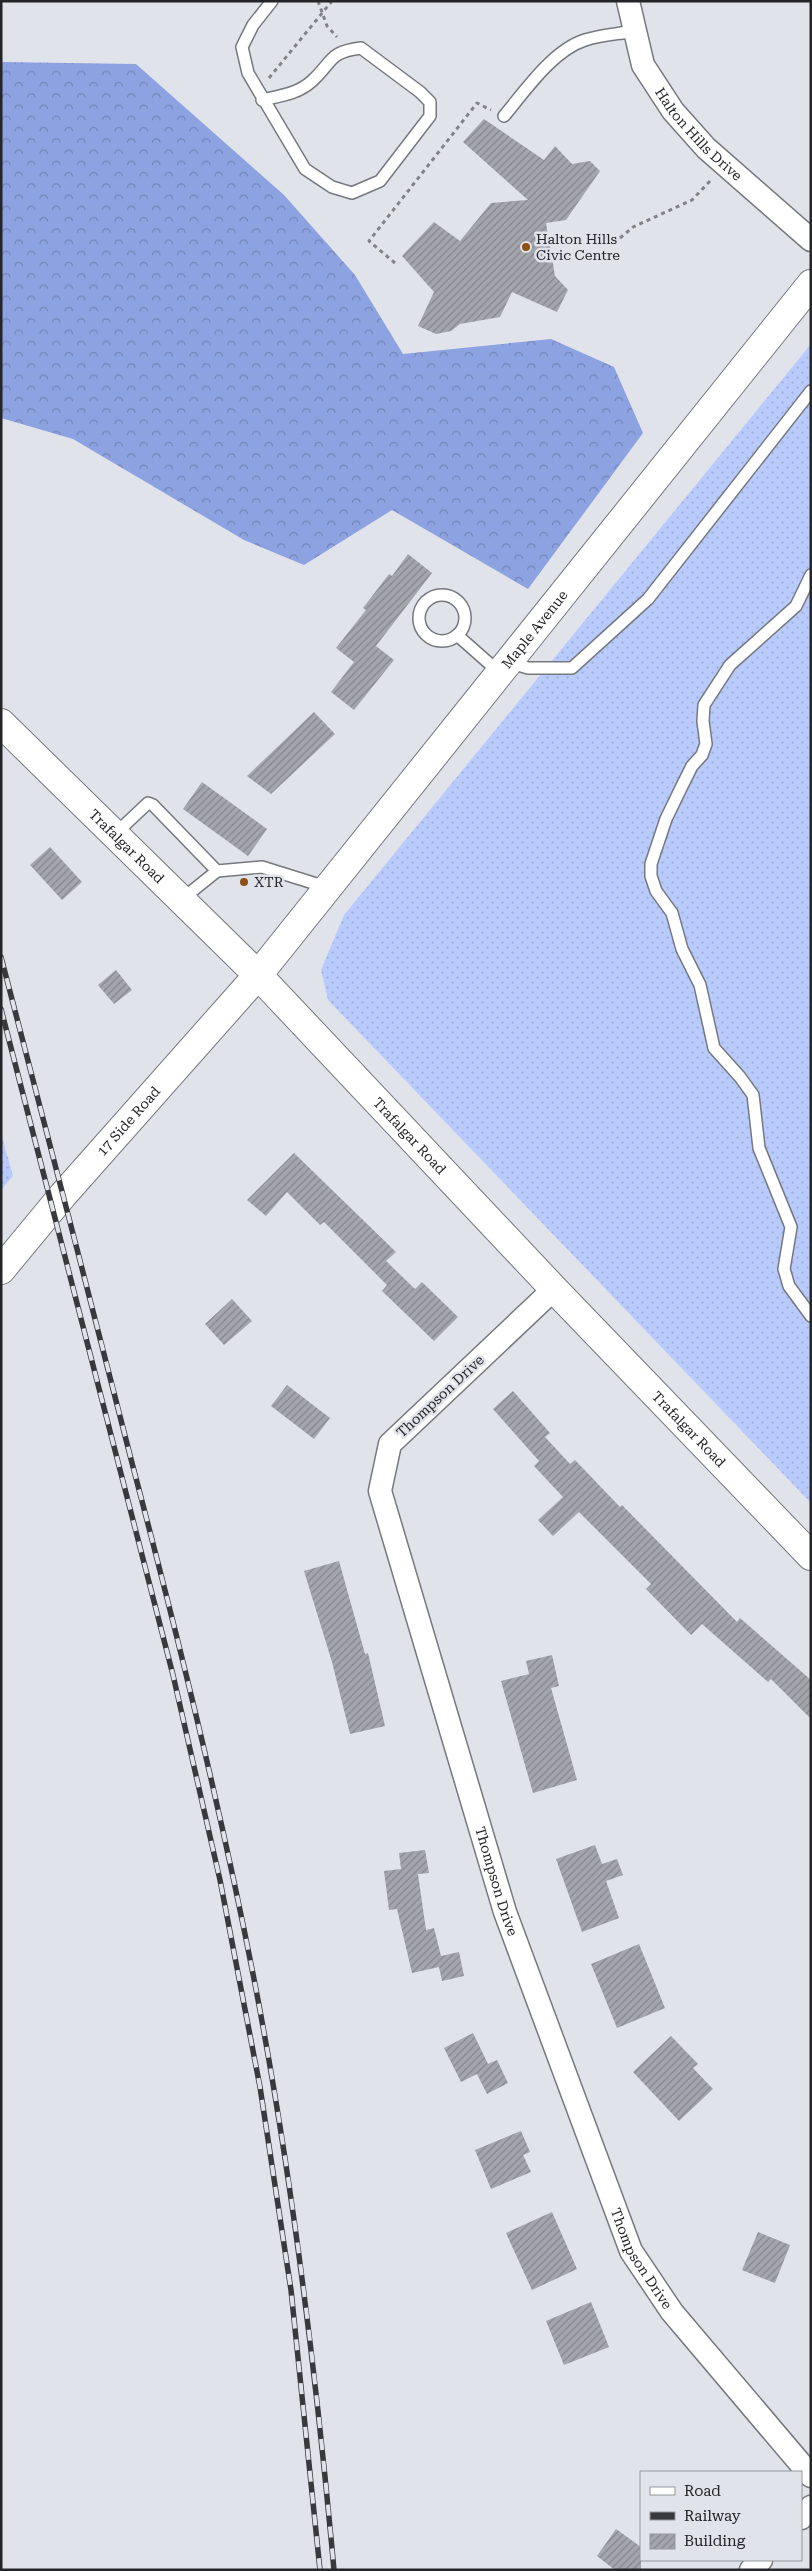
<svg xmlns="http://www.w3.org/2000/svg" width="812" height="2571" viewBox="0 0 812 2571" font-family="'Roboto Serif',serif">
<defs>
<pattern id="grass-dots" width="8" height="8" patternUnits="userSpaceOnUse" patternTransform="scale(1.25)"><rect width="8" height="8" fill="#b9cbfd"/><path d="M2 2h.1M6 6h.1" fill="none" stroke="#9faed9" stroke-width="1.8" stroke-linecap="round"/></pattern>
<pattern id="forest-crowns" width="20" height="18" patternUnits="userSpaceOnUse" patternTransform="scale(1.25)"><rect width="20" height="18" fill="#8da2e1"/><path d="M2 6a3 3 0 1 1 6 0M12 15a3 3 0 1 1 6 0" fill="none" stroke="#7384b6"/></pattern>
<pattern id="building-hatch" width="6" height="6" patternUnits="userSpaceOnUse" patternTransform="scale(1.25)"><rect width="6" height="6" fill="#a4a6ad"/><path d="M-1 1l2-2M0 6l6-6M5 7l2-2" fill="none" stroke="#85878d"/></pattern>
</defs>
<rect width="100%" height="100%" fill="#e1e3eb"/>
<g fill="url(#grass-dots)">
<path d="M811,344V1503L328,1000L321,970L344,915Z"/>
<path d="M1,1133L13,1176L1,1190Z"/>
</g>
<path fill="url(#forest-crowns)" d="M1,62L136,64L284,195L355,275L403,354L551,339L614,367L643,433L528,589L392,510L304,565L244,540L73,439L1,418Z"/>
<g fill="url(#building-hatch)">
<path d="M484,119L544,160L555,146L572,164L590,161L600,171L566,220L546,223L555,276L568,290L557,312L512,292L500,317L460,324L451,331L436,334L418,326L434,292L402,256L434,222L460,241L491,203L528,200L463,142Z"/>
<path d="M408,554L432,573L376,646L394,660L354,710L331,692L354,662L336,648L366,610L363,608L389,574L392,576Z"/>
<path d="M314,712L335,734L271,794L247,776Z"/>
<path d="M202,782L267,829L248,856L183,809Z"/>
<path d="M50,847L82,882L62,900L30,865Z"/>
<path d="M116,970L132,990L114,1004L98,985Z"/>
<path d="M294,1153L396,1252L386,1261L415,1289L422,1282L458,1317L434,1341L382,1291L387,1285L324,1222L320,1225L287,1192L266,1216L247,1200Z"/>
<path d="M232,1299L252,1321L224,1345L205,1324Z"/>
<path d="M287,1385L330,1418L314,1439L271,1406Z"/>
<path d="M513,1391L550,1433L545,1437L570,1464L575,1460L620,1507L622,1505L737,1622L740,1618L811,1680V1719L771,1679L768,1682L702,1624L691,1635L646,1589L651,1584L579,1512L553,1536L538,1520L563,1497L534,1466L539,1461L493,1409Z"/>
<path d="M339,1561L365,1654L368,1653L385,1726L350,1734L332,1662L304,1571Z"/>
<path d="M552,1655L559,1686L551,1688L577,1780L533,1793L501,1681L529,1674L526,1661Z"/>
<path d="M595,1845L602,1864L617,1859L623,1875L606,1881L619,1918L582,1932L556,1859Z"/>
<path d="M425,1850L429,1873L418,1874L426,1930L434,1928L441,1956L459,1952L464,1976L442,1981L439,1967L412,1973L397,1909L389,1910L384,1871L401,1869L399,1853Z"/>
<path d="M639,1944L665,2008L617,2028L591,1964Z"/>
<path d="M473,2033L488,2064L497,2060L508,2083L487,2094L477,2074L461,2082L444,2048Z"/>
<path d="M671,2036L698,2064L693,2068L713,2089L679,2121L633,2072Z"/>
<path d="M521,2131L530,2152L523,2155L531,2172L491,2189L475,2150Z"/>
<path d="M552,2212L577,2269L532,2290L506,2233Z"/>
<path d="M758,2232L790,2245L775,2283L742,2270Z"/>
<path d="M591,2302L609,2347L564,2365L546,2321Z"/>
<path d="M616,2529L641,2547V2570H615L597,2556Z"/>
</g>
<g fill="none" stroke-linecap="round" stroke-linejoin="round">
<defs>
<g id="lane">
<path d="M262,100C279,96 298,94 312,81C333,62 328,52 361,48L420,92L430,102V116L380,181L352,193L332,187L305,169L248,73L242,47L253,25L272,1"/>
<path d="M504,116C525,91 553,50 585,40C600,35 618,34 634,31"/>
<path d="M811,575L796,606L730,665L704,705L703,721L706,744L702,755L692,766L682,786L666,819L651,864V876L656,891L672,913L682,949L700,985L714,1048L740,1077L753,1095L759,1148L791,1227L784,1269L789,1286L811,1316"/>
<circle cx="442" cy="618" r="23"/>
<path d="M457,635L500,673"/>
<path d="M508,662L528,668H572L648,599L811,391"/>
<path d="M115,834L148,803L153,805L217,871"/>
<path d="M181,900L217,871L262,867L326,887"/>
</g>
<g id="street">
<path id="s1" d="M628,1L643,65L673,111L706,148L811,240"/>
<path id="s2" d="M554,1289L390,1444L380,1491L505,1912L631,2251L672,2312L811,2476"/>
<path d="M801,2518L811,2507"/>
<path d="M751,2570L761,2560"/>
</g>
<g id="secondary">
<path id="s3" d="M1,723L258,975L554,1289L811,1556"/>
<path id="s4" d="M1,1270L63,1195L258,975L811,284"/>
</g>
</defs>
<use href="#lane" stroke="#75787e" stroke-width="14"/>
<use href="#street" stroke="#75787e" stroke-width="25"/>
<use href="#secondary" stroke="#75787e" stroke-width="30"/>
<g stroke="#828389" stroke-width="3" stroke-dasharray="4 4" stroke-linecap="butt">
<path d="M318,1L327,26L337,37"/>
<path d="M269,78L332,1"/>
<path d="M620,238L633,227L692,200L711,180"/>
<path d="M395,263L369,241L477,103L491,110"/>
</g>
<use href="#lane" stroke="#fff" stroke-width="11"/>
<use href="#street" stroke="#fff" stroke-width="22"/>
<use href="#secondary" stroke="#fff" stroke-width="28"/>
<defs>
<g id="rail">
<path d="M1,957C45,1126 89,1294 132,1463C177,1634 220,1805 254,1979C292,2174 316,2372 334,2570"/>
<path d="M1,1009L173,1675L220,1880L260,2087L291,2290L320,2570"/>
</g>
</defs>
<use href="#rail" stroke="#38393d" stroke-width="5.5"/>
<use href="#rail" stroke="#e1e3eb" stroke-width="4" stroke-dasharray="11" stroke-linecap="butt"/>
</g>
<g fill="#8d5012" stroke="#e1e3eb" stroke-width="2">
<circle cx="526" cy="247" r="5"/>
<circle cx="244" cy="882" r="5"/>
</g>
<g text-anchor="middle" stroke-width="5" stroke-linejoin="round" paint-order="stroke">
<g font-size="14" fill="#242528" stroke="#e1e3eb">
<text dy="5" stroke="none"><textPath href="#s1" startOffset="155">Halton Hills Drive</textPath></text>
<text dy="5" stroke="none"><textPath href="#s4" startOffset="834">Maple Avenue</textPath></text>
<text dy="5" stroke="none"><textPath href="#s3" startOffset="176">Trafalgar Road</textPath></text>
<text dy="5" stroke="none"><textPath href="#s4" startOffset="196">17 Side Road</textPath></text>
<text dy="5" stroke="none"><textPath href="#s3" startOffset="581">Trafalgar Road</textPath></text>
<text transform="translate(440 1396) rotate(-43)" y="5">Thompson Drive</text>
<text dy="5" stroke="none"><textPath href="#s3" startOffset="986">Trafalgar Road</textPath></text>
<text dy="5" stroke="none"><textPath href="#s2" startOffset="681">Thompson Drive</textPath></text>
<text dy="5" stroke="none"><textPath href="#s2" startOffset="1086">Thompson Drive</textPath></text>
</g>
<g font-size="14" fill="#242528" stroke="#e1e3eb" text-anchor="start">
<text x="536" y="244">Halton Hills<tspan x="536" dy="16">Civic Centre</tspan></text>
<text x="254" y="887">XTR</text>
</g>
</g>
<rect width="812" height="2571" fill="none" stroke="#242528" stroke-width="5"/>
<rect x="640" y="2471" width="162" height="90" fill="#e1e3eb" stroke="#95979d"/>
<rect x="650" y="2487" width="25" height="8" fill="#ffffff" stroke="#95979d"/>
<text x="684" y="2496" font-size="15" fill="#242528">Road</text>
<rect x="650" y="2512" width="25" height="8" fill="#38393d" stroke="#95979d"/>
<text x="684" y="2521" font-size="15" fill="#242528">Railway</text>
<rect x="650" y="2534" width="25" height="15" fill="url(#building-hatch)" stroke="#95979d"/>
<text x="684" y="2546" font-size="15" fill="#242528">Building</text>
</svg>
